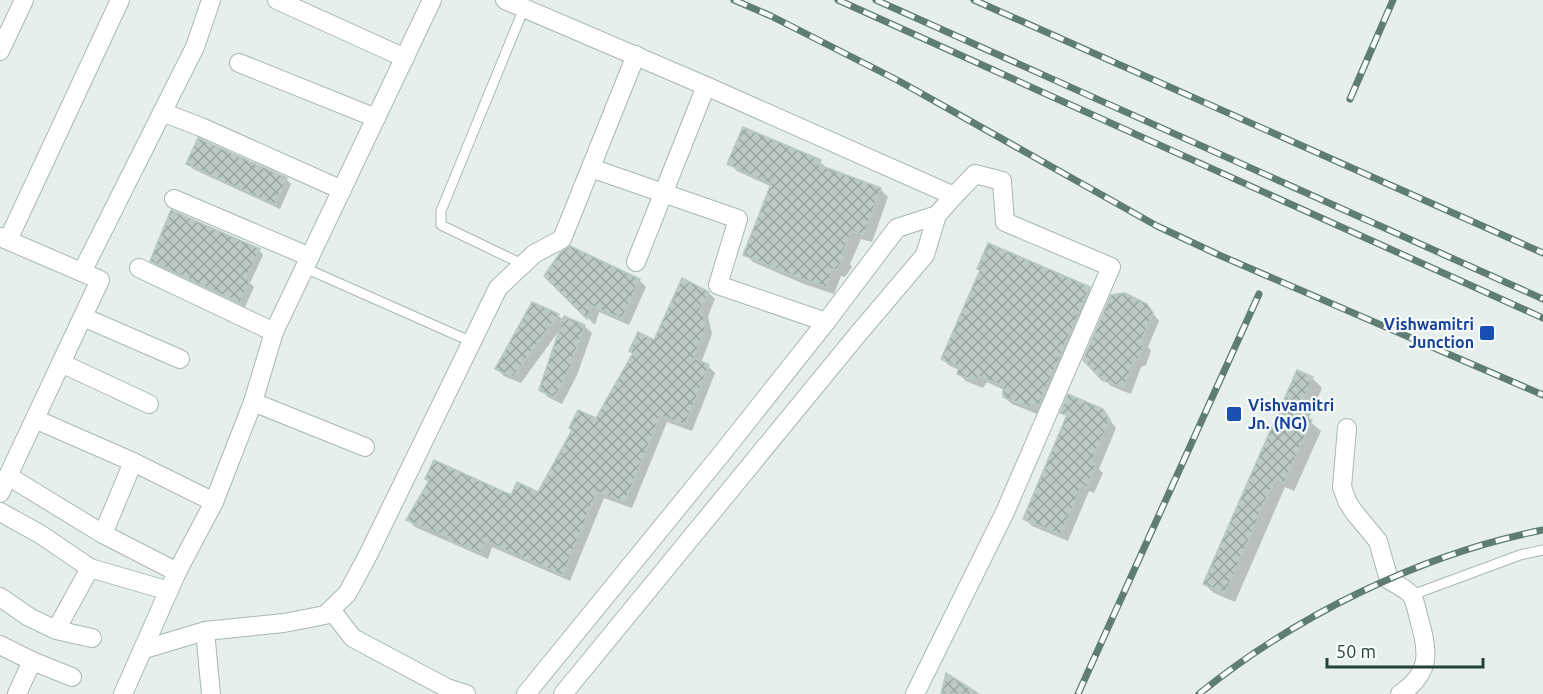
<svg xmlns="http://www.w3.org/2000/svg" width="1543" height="694" viewBox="0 0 1543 694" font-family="Ubuntu,sans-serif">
<defs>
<pattern id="building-cross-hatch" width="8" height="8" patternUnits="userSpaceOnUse" patternTransform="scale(1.5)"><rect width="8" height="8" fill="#bbcac4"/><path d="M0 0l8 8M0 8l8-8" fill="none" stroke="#98a6a0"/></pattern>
</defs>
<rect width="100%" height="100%" fill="#e6efeb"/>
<g fill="#0003">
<path d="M820,162L829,170L880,189L888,197L872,242L861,239L850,264L852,267L845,277L841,276L834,294L804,284L753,262L745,254L772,187L737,171L729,163Z"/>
<path d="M188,164L286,179L291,184L280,209L193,169Z"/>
<path d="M259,250L263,255L250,283L254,287L245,307L156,265L152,260Z"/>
<path d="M979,269L1089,288L1097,295L1046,411L1039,409L1037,414L1012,404L1004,397V390L987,382L983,388L966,381L959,374L960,370L950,366L942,359L981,271Z"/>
<path d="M546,276L639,280L646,287L629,325L599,312L595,325Z"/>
<path d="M708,292L715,299L708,316L712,334L701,363L708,366L715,373L692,431L667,422L632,508L604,498L570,581L492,547L488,559L415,527L408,520L511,497L539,494L655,342Z"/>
<path d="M532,304L558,315L564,321L584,326L592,333L577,375L562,404L548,397L541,390L561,328L521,383L504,376L497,369Z"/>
<path d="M1146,305L1159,321L1148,347L1151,351L1146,365L1141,367L1131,394L1111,386L1085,360Z"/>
<path d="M1312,378L1322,388L1308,420L1321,431L1294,491L1285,487L1235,602L1214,593L1204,584Z"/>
<path d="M1102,410L1116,428L1099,469L1103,473L1094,493L1089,491L1068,541L1032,526L1025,518L1067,417L1062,412Z"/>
</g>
<g fill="url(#building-cross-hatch)" stroke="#b8c9c2" stroke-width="1.5">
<path d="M743,127L821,160L819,165L881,188L864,235L852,231L842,255L844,258L837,270L833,269L826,287L794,276L743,255L771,184L727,164Z"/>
<path d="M198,138L287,178L275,205L186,164Z"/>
<path d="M171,210L260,249L246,279L250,281L240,303L150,261Z"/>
<path d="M988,243L1090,287L1039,405L1032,403L1030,407L1003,397V386L979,376L976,381L957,374L959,367L941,359L980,270L977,269Z"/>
<path d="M570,246L640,279L622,319L592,306L587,319L569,301L570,299L569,301L544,276L560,253Z"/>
<path d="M682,278L709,292L701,308L706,326L694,358L709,365L702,384L685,425L660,416L625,502L597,492L563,575L485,541L481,553L448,540L449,538L406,520L429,481L425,479L434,460L511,495L517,482L538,492L572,430L569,428L578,410L596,418L633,353L629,351L638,332L654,340Z"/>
<path d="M1125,293L1147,304L1153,313L1142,339L1144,343L1139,358L1134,360L1124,388L1102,380L1083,360L1111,295Z"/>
<path d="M532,302L559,314L513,377L495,369Z"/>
<path d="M564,316L585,325L570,367L555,398L539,390Z"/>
<path d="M1297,370L1313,377L1297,413L1312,420L1284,483L1275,479L1225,594L1203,584Z"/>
<path d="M1068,394L1103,409L1110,420L1091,462L1096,464L1087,487L1082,485L1061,535L1023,519L1067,415L1060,413Z"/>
<path d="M946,673L979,694H941Z"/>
</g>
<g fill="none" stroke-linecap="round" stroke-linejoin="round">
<defs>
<g id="service">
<path d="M522,264L441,225V211L524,8"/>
<path d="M305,268L472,342"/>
<path d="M1412,595L1520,555L1543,550"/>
</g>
<g id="minor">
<path d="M277,0L405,58"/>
<path d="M0,51L24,0"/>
<path d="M239,63L376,118"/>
<path d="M162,112L201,127L342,190"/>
<path d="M591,168L738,219L718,285L826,322"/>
<path d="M174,199L310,257"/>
<path d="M0,237L100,280L0,493"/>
<path d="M8,240L120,0"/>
<path d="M636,262L706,86"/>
<path d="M139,268L274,332"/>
<path d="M82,272L195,47L211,0"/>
<path d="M83,317L180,359"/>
<path d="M61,363L149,404"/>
<path d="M253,402L365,447"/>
<path d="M35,419L133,462L214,502"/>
<path d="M1347,428L1342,487L1347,501L1354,512L1378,541L1389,580C1396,584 1408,590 1412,596C1416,603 1417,612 1419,619C1429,652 1431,673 1400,694"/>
<path d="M8,476L103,534L177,572"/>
<path d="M0,512L40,534L90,568L169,591"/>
<path d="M103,534L133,462"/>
<path d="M90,568L56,630L92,638"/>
<path d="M0,597L29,617L56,630"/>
<path d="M331,610L353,638L447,688L466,694"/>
<path d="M205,631L211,694"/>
<path d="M0,645L32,661L17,694"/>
<path d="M145,649L205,631L284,623L325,615L347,594L368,555L498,288L534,254L562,239L636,55"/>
<path d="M32,661L72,677"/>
<path d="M123,694L177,572L214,502L253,402L274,332L432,0"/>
<path d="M915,694L1005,512L1111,267L1005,222L1002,181L975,174L954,196"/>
</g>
<g id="tertiary">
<path d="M505,0L706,86L954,196L937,215L925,255L858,334L563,694"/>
<path d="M526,694L723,452L826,322L897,228L937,215"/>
</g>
</defs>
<use href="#service" stroke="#a8b8b2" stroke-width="11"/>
<use href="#minor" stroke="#a8b8b2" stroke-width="20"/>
<use href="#tertiary" stroke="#a8b8b2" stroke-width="20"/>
<use href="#service" stroke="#fff" stroke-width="9"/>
<use href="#minor" stroke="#fff" stroke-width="18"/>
<use href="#tertiary" stroke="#fff" stroke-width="18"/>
<defs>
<g id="rail">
<path d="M734,0L771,16L899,81L1157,226L1219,255L1543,395"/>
<path d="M838,0L1543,318"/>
<path d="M876,0L1543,299"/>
<path d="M974,0L1543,253"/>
<path d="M1350,99L1393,0"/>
<path d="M1078,694L1259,294"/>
<path d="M1199,694C1295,616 1421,554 1543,530"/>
</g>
</defs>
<use href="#rail" stroke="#5f7d75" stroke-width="7"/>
<use href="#rail" stroke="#f7fbf9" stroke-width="4.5" stroke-dasharray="14" stroke-linecap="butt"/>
</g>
<g fill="#1a4fb4" stroke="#f7fbf9" stroke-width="2">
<rect x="1479" y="325" width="16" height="16" rx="3"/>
<rect x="1226" y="406" width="16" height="16" rx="3"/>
</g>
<g text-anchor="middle" stroke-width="4.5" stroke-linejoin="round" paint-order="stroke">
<g font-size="16" font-weight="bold" fill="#164399" stroke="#f7fbf9" text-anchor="end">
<text x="1474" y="330">Vishwamitri<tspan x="1474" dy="18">Junction</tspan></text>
<text x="1248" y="411" text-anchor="start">Vishvamitri<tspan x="1248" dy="18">Jn. (NG)</tspan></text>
</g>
</g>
<path d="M1327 658v9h156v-9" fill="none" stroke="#24423a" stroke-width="3"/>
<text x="1336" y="658" font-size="18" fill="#24423a" stroke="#f7fbf9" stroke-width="4.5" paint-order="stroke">50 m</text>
</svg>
